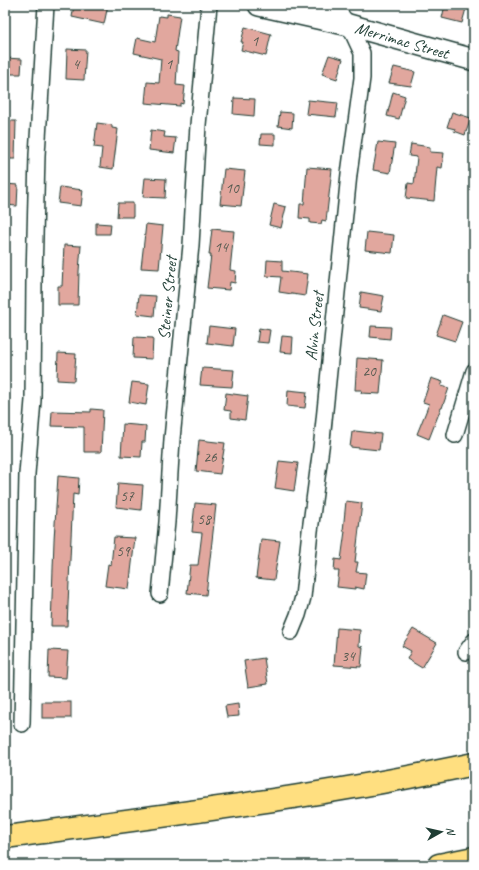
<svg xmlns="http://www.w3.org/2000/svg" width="479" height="870" viewBox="0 0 479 870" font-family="Caveat,sans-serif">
<rect width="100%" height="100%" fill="#fff"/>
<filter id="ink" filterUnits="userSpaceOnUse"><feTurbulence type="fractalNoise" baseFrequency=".025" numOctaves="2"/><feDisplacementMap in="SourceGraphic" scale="8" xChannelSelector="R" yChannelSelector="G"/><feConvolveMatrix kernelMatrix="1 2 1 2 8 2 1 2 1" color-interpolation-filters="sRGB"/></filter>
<g filter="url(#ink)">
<g fill="#e1a79e" stroke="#1f3d34">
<path d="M74,5H108L104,24L72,17Z"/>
<path d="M445,5H467L462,23L442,18Z"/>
<path d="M167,14L180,16L175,51L178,52L176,85L185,86L183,104L180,103V106L145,103L147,82L159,83L161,59L134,53L137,38L155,42L159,16L167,17Z"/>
<path d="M245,27L271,34L266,56L241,50L243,42H241Z"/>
<path d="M67,49L86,50L84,80L66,79Z"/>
<path d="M329,55L343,59L337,79L322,74Z"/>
<path d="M5,58L22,59L21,74H5Z"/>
<path d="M394,67L415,72L411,86L389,83Z"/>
<path d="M393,92L405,96L399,119L387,116Z"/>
<path d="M234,98L255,99L254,116L233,114Z"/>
<path d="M308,100L338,103L336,117L306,114Z"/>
<path d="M280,112L293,113L292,128L278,126Z"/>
<path d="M452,112L471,118L465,135L454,131L455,129L447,127Z"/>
<path d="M5,121H16L15,159H5Z"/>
<path d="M97,123L112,125V128L118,129L113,169L100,167L102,148L94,147Z"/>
<path d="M151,130L165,132L164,137L176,138L174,153L149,150Z"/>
<path d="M261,134H275V145L260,144Z"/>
<path d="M378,142L395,144L390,173L373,170Z"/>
<path d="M411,144L430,147V152L444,153L442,168L437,167L434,201L406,198L408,183L414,184L417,157L409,156Z"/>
<path d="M307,167L332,169L326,221L322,220L321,224L310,223V219L299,218L300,204H304Z"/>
<path d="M224,169L245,171L241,206L220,204Z"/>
<path d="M145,178L166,179L165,198L143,197Z"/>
<path d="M5,184L18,185L17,206L5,205Z"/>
<path d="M60,187L83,190L81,206L58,203Z"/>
<path d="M118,203H133V217H117Z"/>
<path d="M274,204L286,207L281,228L269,225Z"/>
<path d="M96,223L111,224L110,234H96Z"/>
<path d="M146,224L163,226L159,269L141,268Z"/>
<path d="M212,229L234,231L230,270L236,271L235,283L230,282L229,290L207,288L211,255H209Z"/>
<path d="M367,232L394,235L392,253L365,250Z"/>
<path d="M64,245L81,246L79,271L78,305H58V286H62Z"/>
<path d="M267,260L282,261V271L308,274L305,296L279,292L281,277L266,276Z"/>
<path d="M361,292L384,296L381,311L359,308Z"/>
<path d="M139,295L156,296L154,316L137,314Z"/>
<path d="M443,315L462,322L455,341L436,335Z"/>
<path d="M209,326L235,329L233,346L207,343Z"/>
<path d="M371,326L391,327L390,339L370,337Z"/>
<path d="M259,328L270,330L268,343L257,342Z"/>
<path d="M282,336L293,337L292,353L280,352Z"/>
<path d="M134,337L153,338L152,359L133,358Z"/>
<path d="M58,353L76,354L74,381L57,380Z"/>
<path d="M357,358L383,360L380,394L361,393L362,390H355Z"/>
<path d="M202,368L234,370L232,387L200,385Z"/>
<path d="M431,378L443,382L441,386L449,388L442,408H441L429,439L417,434L429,404L423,402Z"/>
<path d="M132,382L149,384L146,405L129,402Z"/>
<path d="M288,390L307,392L305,408L287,406Z"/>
<path d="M226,393L248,396L245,420L231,418V411L224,410Z"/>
<path d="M91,409L103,410L101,452H84V427L51,426L52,411L91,412Z"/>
<path d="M123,424L146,426L145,442H142L141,457L121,456Z"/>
<path d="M355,431L381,434L379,450L350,447L352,432H355Z"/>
<path d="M199,440L225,443L220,474L196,471Z"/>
<path d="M279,461L298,463L294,491L275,488Z"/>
<path d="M58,476L79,478L78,495L73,494L67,626H51L54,540Z"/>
<path d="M118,483L143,485L141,510L116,507Z"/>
<path d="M346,501L362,503L355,562H358L356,572L366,573L364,589L355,587V589L337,587L339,571H334L335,559L341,560L345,531H343Z"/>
<path d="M195,503L216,505L206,595L187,593L190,565H198L202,533L192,532Z"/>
<path d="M114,537L135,538L129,589L105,586L108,564L111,565Z"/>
<path d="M261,539L280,541L274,580L256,578Z"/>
<path d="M337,628L360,630L359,646L363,647L361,667L334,665Z"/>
<path d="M413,629L437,643L422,668L407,659L411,651L402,646Z"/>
<path d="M49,650L68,651L66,678L48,677Z"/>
<path d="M264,658L268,684L248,687L244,661Z"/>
<rect x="42" y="702" width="29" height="16"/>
<path d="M238,704L239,716L227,717L225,706Z"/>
</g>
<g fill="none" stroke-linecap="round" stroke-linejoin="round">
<defs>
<g id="minor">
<path d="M455,435L474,371"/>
<path d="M160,594L167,522L172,439L191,245L198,125L209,5"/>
<path d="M291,632L298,615L303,597L310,531L322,440L349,174L362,78V53L349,25L333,5"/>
<path d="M466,652L474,641"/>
<path d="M22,724L27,474L33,400L34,278L37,155L46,5"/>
</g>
<path id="secondary" d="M259,5L349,25L474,60"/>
<g id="motorway">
<path d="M5,837C162,816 319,797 474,764"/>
<path d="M439,865L474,858"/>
</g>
</defs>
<use href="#minor" stroke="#1f3d34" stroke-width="18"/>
<use href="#secondary" stroke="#1f3d34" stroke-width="24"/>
<use href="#motorway" stroke="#1f3d34" stroke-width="25"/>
<use href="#minor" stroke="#fff" stroke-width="15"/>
<use href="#secondary" stroke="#fff" stroke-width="21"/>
<use href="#motorway" stroke="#ffdf80" stroke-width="22"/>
</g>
</g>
<g text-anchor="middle" stroke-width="3" stroke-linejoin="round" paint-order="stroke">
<g font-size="15" fill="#50584e">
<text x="255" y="46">1</text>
<text x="76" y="69">4</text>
<text x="169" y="69">1</text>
<text x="232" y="193">10</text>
<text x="221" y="252">14</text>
<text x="369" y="376">20</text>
<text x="210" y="462">26</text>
<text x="127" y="501">57</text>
<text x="204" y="524">58</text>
<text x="123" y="556">59</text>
<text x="348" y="661">34</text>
</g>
<g font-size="17" fill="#1f3d34" stroke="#fff">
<text transform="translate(402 40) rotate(16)" y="6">Merrimac Street</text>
<text transform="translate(167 298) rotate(-85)" y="6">Steiner Street</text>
<text transform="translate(314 326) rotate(-84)" y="6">Alvin Street</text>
</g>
</g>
<rect width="479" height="870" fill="none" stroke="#fff" stroke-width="20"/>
<rect x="10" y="10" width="459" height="850" fill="none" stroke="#1f3d34" stroke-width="1.5" filter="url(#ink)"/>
<g transform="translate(441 832) rotate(82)" stroke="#ffffff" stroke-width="3" paint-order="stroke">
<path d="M0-3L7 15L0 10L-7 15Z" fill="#1f3d34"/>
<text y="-6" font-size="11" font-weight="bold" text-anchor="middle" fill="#1f3d34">N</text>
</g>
</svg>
